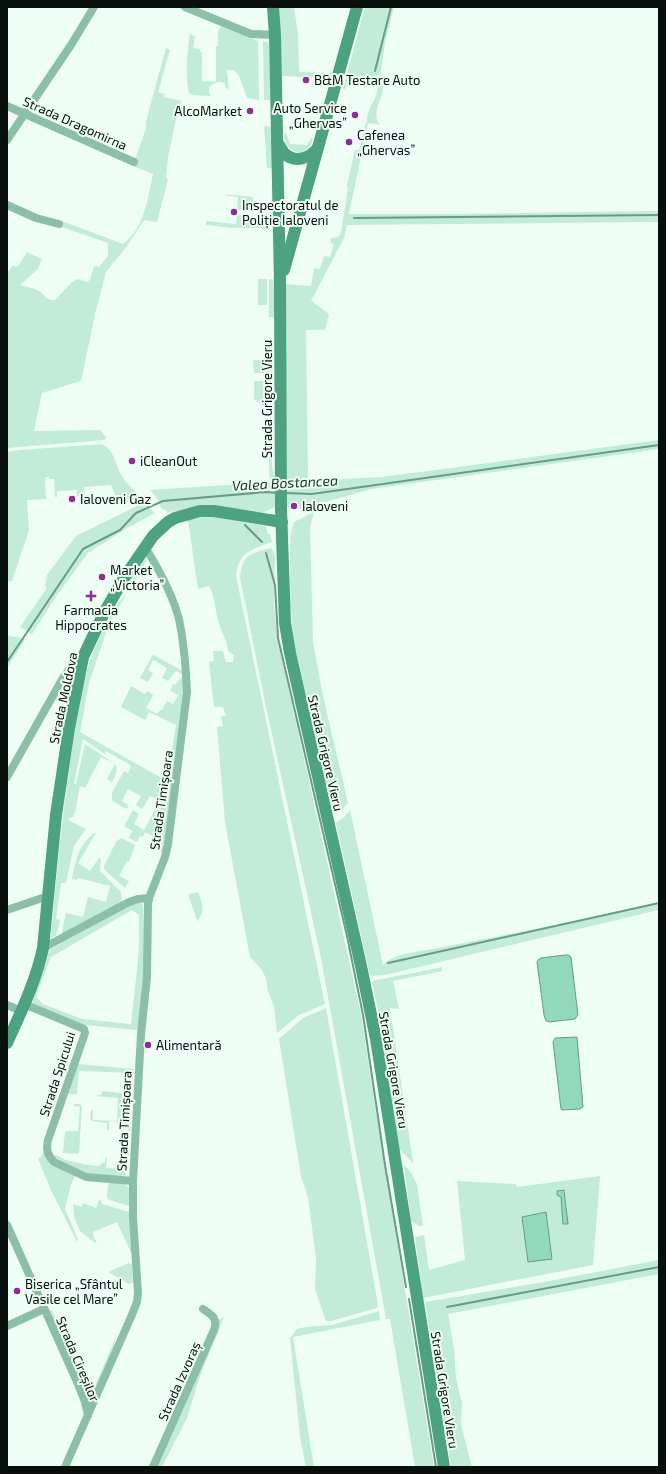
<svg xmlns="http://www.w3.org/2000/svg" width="666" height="1474" viewBox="0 0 666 1474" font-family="'Exo 2',sans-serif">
<rect width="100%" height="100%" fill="#eefef7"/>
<g fill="#c2ebd8" fill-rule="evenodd">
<path d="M279,7H294L298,35L299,72L334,73L332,78L281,76Z"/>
<path d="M365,7H394L385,43L380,78C391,91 368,111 380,125L368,123L349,214H450L659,211V222L347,225L344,238L311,301L329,314L325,330H306L308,478H324L322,485L342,479L381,477L451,468L659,440V449L371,489L301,509H289L285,504V284L311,286L314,268L320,269L324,256L330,257L334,244L330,242L331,238L338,237L341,233L348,187H346L347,185L355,150H359L370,107L375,99L379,85L349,76L345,90L343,89Z"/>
<path d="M221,26L258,41L259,100L247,98L239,76L234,70H227L229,89L226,88L225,84C219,79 214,83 209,87V93L211,96L193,95L189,93C185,73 187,54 190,34L195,36L193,48L200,49V52L202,53V81L216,82V46H218V32Z"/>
<path d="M263,41L269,43L271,100H264Z"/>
<path d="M166,48L170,50L158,92L165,94L164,97L182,101L179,105L168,157L166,178L168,179L157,222L144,220L127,246L106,272L96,310L81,381L42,393L34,431L100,430L106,437L105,440L7,448V274L13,265L16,267L19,265L27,252L42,259L38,269L20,285C26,287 34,288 39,291C46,295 44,300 55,300L71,283L77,279L87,282L90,280L94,266L99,267L108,256V243L59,226L62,221L123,244C144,229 148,198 153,174L133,166L146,128V123L149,110Z"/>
<path d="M264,126H269L271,128L273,168H267Z"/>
<path d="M284,133H286L290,144L307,145L311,138L313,139C312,142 311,146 308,148C297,159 283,146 284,133Z"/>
<path d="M225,194L253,197V210H237L238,197L225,195Z"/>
<path d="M237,215L266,218V231L263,230V228H232L206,225V221L236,224Z"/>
<rect x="258" y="279" width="9" height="26"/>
<path d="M269,279L273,280L275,283L276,317H269Z"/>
<path d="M253,360H268L269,373H254Z"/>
<path d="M254,381H269L270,408L267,409L254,399Z"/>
<path d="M267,428L271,429L272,466L276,486V505L273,508L262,513L178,511L168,512L161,508L157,498L150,490L270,482Z"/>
<path d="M102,444C114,450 115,462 120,473C125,482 131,488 139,494L138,497L121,504H119L111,485L84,487L85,497L77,496V490L57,491V497H55L54,479H49V477H45L46,499L27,500L29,530L12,581L7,582V452L20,450Z"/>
<path d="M147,503L152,511L155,513L129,527L88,553L57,595L32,634L20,627L47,588L45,586L47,575L76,536L137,506Z"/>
<path d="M314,512L310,527L313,642L323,696L348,803L341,811L333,813L294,649C291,621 290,593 290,565C290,550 289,535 294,522Z"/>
<path d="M209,516L224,518L266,526L268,534H270L272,542C251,550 239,551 236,576L325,1004L299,1015L277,1033L274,1006L268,991L266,978L262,970L250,957L225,822L217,727L223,726L221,716H226L223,707H214L209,662L214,661L213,651H223L226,662H233L234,655L228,651C227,640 221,631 218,620C215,608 215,597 209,586L198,589L188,520Z"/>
<path d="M271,548L275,554L274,602L277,637L361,1014L376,1113L434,1467H415L390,1319H386L383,1302L321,958L265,702L240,577C242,555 251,553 271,548Z"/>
<path d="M145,558L147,560L109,624L89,683L80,732L167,781L176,725L149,712L145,720L121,707L131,686L145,694L147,691L153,695L146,708L157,714L161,709L162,710L167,701L173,704L178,695L170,691L173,684L175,685L183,675L176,671L168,681L162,678L167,668L153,660L148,670L153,673L148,682L140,678L152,656L154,655L184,672L185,685L165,844L162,852L160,851L163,844L154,839L155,837L145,832L143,837L140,836L137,842L129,838L132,831L124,826L133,810L139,814L134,824L144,830L160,801L150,796L142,809L136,805L141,796L128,789L122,801L127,804L128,808C123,809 116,803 112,800V793L124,771L128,773L131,767L130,765L106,751L105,754L83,739L74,784H76L85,744L115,764C119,771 115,776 112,782L107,779L115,764L101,757L85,788L80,786L75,813L72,818L70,817L68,820L86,829L74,846L66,883H61L56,919L60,920L56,936L51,937C56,877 62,817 71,757C76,721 80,684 94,650C101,633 110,618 119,602C127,596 131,586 134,578C136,571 142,564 145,558Z"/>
<path d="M7,635C13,638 19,636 25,640L7,668Z"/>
<path d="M350,810L383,965C393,953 423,951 438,948C512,934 586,919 659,902V910L385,975L370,976L336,823L343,818Z"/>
<path d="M94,833H96L78,863L90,871L99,858L101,859L100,871L121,892L122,900L120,903L61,935L66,913L83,917L88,897L106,902L110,886L78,878L77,880L72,879C76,859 78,846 94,833Z"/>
<path d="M121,838L135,845L129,862L127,861L119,876L129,881L125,888L104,869V866L116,842Z"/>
<path d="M198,892C202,902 206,912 197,921L188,894Z"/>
<path d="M136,902L141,903L143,906L145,964L138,1028L136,1030L76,1024L35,1005L32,1001L47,959L49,950ZM132,910L139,915V951L131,1024L82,1019L43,1004L36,997L51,957Z"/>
<path d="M442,967L443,971L393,981L399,1009L390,1008L413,1163L399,1149L380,1020L372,981Z"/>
<path d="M326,1008L378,1305L377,1308L331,1321H326L315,1289L316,1258L308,1197L301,1176L279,1039L303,1018Z"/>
<path d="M78,1064L134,1069V1073L79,1071L77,1094H68Z"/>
<path d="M102,1091L121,1093L122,1094L120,1122L109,1121V1130H107V1123L92,1121L90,1119L91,1110H93V1120L117,1121L118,1098L94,1096L101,1095Z"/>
<path d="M74,1104H80L82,1106L79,1154L63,1153L65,1131H78L80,1107L74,1106Z"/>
<path d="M129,1123H131L128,1171L123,1178L100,1174L91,1176L54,1160L50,1155H56L66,1160L87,1165L98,1166L105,1162V1158H107L106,1168L126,1169Z"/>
<path d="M43,1152L47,1160L50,1163L74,1173L75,1176L71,1185L65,1209L78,1239L77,1242L51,1190L38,1159L41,1157Z"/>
<path d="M404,1165L410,1171L417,1184L423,1226H419L411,1221Z"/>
<path d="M600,1176L593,1265L423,1298L415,1237L424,1235L429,1270L465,1260L457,1181L516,1184L517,1187Z"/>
<path d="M111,1182L125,1184L130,1189V1204L129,1206L109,1200L107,1197L108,1185Z"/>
<path d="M99,1200L102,1201V1204L129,1212L133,1257L117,1222L93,1232L94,1239L97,1241L95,1243L80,1231L74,1217L73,1204L82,1207L83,1203L96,1208Z"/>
<path d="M659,1260V1274L448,1314L454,1349L456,1378L462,1403L461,1425L472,1467H451L425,1302L544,1282Z"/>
<path d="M129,1263L132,1265L133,1282L129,1284L108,1272Z"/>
<path d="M52,1310L88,1391H93L115,1339L114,1346L93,1395H87L86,1393L49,1311Z"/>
<path d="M379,1311L380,1320L293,1337L314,1467H306L300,1436L290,1338L297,1329L305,1327L332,1325Z"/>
<path d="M224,1317L200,1376L187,1418L162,1467H156L218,1320Z"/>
</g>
<g fill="#92d8ba" stroke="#689c86">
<path d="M565,955H569L571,957L578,1015L575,1019L549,1022L546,1021L544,1015L537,962L538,960L541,958Z"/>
<path d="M577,1037L583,1107L580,1109L562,1110L561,1109L553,1042L555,1038Z"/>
<path d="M564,1190L568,1224H563L561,1197L557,1195V1191Z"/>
<path d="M546,1212L552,1259L528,1262L522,1217Z"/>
</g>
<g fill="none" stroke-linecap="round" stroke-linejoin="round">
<g stroke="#689c86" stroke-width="2">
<path d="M375,71L391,7"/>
<path d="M354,218L659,215"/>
<path d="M285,493L312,494L659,445"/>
<path d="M245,525L262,542"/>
<path d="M266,553L275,585L278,638L347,936L363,1015L385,1165L406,1287"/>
<path d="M7,662L83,549L120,530L136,513L163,501L266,492L277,493"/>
<path d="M388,963L659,903"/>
<path d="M409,1299L436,1467"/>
<path d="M447,1307L659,1267"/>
</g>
<g stroke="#8bbfa8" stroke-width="8">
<path d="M185,7L251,34L275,35"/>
<path d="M7,106L134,162"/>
<path d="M7,140L71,45L94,7"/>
<path d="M7,205L36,218L59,224"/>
<path d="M7,777L63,678L73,664L83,657"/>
<path d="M7,910L48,896"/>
<path d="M43,948L129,902L138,899L149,898"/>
<path d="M24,1004L84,1029L85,1033L48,1140C46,1149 47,1155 54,1162L86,1177L133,1181"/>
<path d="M7,1005L21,1011"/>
<path d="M7,1225L78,1384L85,1402L88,1415"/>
<path d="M7,1326L44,1309"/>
<path d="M65,1467L131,1317L137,1302L138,1293L133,1217V1181L141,1034L147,977L148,904L149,898L165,857L168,844L187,692C186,668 184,643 179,619C173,596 158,568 145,547"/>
<path d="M153,1467L214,1330C218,1318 212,1315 203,1309"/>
</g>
<g stroke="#4da281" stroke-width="12">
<path d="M273,7L275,35L280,283L281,509L285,623L290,653L361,966L376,1039L444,1467"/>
<path d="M277,142C280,146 282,150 284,153C295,164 310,158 318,148"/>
<path d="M284,270L357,7"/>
<path d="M7,1043C21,1012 36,981 43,948L56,815L69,728L83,657L104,613L124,578L153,536L168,522L175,518L200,511H214L282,522"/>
</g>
</g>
<g fill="#8d2d96" stroke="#eefef7" stroke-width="1.5">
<circle cx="306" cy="80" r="4"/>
<circle cx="250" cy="111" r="4"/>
<circle cx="355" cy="115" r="4"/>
<circle cx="349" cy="142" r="4"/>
<circle cx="234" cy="212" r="4"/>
<circle cx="132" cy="461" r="4"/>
<circle cx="72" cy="499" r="4"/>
<circle cx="294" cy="506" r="4"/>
<circle cx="102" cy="577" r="4"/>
<path d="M89 590h4v4h4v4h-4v4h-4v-4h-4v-4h4z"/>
<circle cx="148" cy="1045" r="4"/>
<circle cx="17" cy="1291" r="4"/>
</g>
<g text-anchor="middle" stroke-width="4" stroke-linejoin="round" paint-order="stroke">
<g font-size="13" fill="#060f0b" stroke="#eefef7" text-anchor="start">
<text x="314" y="85">B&amp;M Testare Auto</text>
<text x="347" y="113" text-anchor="end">Auto Service<tspan x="347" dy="15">„Ghervas”</tspan></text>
<text x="242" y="116" text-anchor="end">AlcoMarket</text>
<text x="357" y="140">Cafenea<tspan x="357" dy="15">„Ghervas”</tspan></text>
<text x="242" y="210">Inspectoratul de<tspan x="242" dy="15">Poliție Ialoveni</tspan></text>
<text x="140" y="466">iCleanOut</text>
<text x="80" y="504">Ialoveni Gaz</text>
<text x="302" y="511">Ialoveni</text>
<text x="110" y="575">Market<tspan x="110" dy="15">„Victoria”</tspan></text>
<text x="91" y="615" text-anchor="middle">Farmacia<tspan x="91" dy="15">Hippocrates</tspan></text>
<text x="156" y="1050">Alimentară</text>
<text x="25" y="1289">Biserica „Sfântul<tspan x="25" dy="15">Vasile cel Mare”</tspan></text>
</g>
<g font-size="13" fill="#060f0b" stroke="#eefef7">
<text transform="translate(75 123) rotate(24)" y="5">Strada Dragomirna</text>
<text transform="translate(267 399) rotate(-90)" y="5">Strada Grigore Vieru</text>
<text transform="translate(63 698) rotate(-78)" y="5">Strada Moldova</text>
<text transform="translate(326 753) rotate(77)" y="5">Strada Grigore Vieru</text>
<text transform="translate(161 800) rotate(-82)" y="5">Strada Timișoara</text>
<text transform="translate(394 1070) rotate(80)" y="5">Strada Grigore Vieru</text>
<text transform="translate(57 1074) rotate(-72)" y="5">Strada Spicului</text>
<text transform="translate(124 1121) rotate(-87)" y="5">Strada Timișoara</text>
<text transform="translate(78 1359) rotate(67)" y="5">Strada Cireșilor</text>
<text transform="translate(179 1381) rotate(-66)" y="5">Strada Izvoraș</text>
<text transform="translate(445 1390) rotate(81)" y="5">Strada Grigore Vieru</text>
</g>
<g font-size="14" font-style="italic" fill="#123326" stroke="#eefef7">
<text transform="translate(285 483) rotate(-3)" y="5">Valea Bostancea</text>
</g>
</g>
<rect width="666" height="1474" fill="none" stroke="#060f0b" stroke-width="16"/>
</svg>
